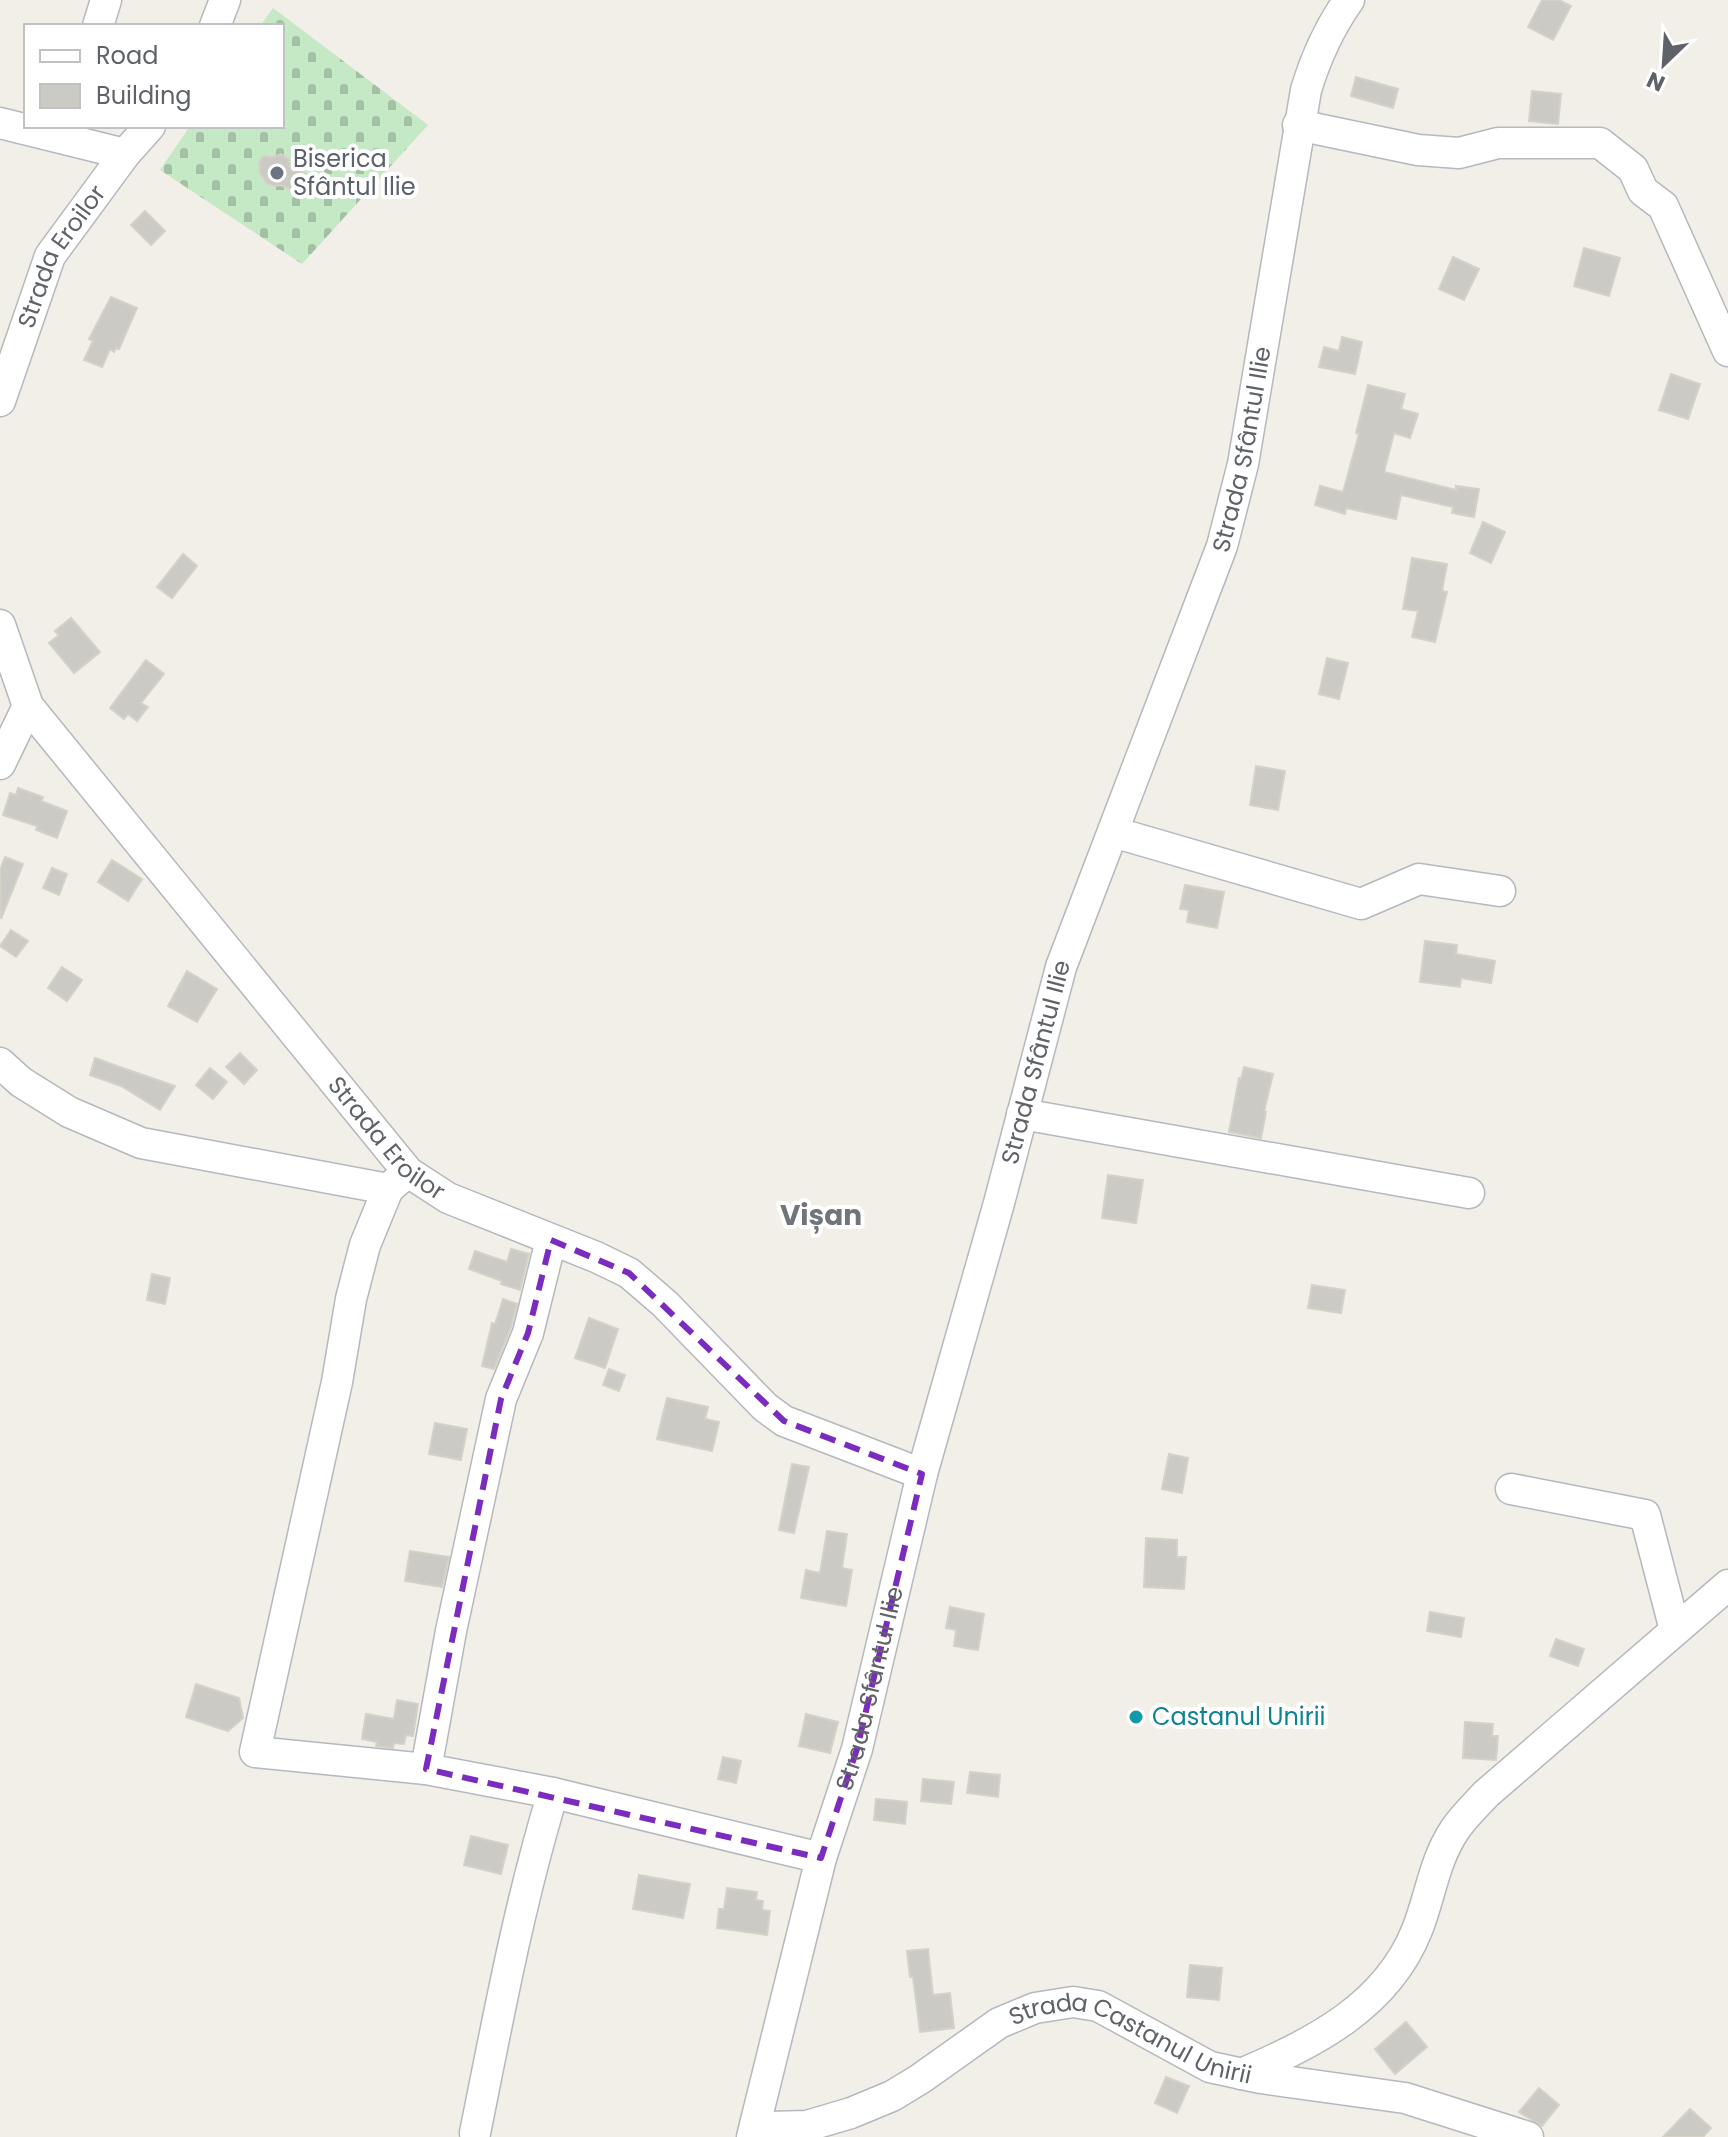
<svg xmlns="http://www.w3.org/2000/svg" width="1728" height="2137" viewBox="0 0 1728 2137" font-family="Poppins,sans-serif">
<defs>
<pattern id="cemetery-stones" width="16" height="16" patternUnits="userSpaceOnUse" patternTransform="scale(2)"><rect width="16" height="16" fill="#c5e8c5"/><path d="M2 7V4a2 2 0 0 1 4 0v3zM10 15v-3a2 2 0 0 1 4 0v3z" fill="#a3c0a4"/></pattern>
</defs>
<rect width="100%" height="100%" fill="#f1efe8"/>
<path fill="url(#cemetery-stones)" d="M273,8L428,125L302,264L160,170L190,126H282V26H260Z"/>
<g fill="#cccac5" stroke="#d6d1c6" stroke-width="2">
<path d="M1542,0H1559L1571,6L1553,40L1528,27Z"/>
<path d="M1356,77L1398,89L1393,108L1351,96Z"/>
<path d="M1532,91L1561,94L1558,124L1529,121Z"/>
<path d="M281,154L289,159L290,166L308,175L299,193L281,185L275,186L267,184L260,173L259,162L264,156L273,157Z"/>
<path d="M145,211L165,231L151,245L131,225Z"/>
<path d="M1584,248L1620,258L1609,296L1574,286Z"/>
<path d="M1453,257L1479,269L1464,300L1439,289Z"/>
<path d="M111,297L137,308L119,349L116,348L114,352L110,349L102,367L84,360L93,341L89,339Z"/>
<path d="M1342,337L1362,342L1355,374L1319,367L1324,347L1339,351Z"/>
<path d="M1671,374L1700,384L1688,419L1659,410Z"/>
<path d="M1368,385L1405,394L1401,409L1418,414L1410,438L1394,433L1384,472L1456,490V486L1479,489L1474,517L1452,513L1453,507L1401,495L1396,519L1346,508L1345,514L1315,505L1320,486L1343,492L1359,434L1356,433Z"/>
<path d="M1483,522L1505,532L1491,563L1470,553Z"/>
<path d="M183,554L197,566L172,598L157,587Z"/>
<path d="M1412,558L1447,564L1442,591L1447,592L1435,642L1412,637L1418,611L1403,609Z"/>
<path d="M71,618L100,652L74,673L49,643L59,635L55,631Z"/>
<path d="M1327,658L1348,663L1339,699L1319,694Z"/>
<path d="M146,660L164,674L141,703L148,707L137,721L128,714L124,719L110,708Z"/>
<path d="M1256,766L1285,771L1278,810L1250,805Z"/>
<path d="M18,788L43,797L41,801L67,811L57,838L36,830L37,826L3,815L10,793L16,795Z"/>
<path d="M5,857L23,864L1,919L0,870Z"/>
<path d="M112,860L142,879L128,901L98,882Z"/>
<path d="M52,868L67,874L59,895L43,888Z"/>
<path d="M1185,885L1224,892L1217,928L1187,922L1189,910L1180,909Z"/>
<path d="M11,930L28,941L16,957L0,946Z"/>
<path d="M1425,941L1457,945L1456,954L1495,961L1491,983L1461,978L1460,987L1420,982Z"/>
<path d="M62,967L82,980L67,1001L48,988Z"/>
<path d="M187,971L217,989L197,1022L168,1006Z"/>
<path d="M240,1053L257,1070L244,1084L226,1067Z"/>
<path d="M95,1058L117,1066L175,1086L160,1110L121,1086L90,1075Z"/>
<path d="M1244,1067L1273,1074L1264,1112H1266L1261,1138L1229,1132L1239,1078L1241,1079Z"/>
<path d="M210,1068L227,1082L213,1099L196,1085Z"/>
<path d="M1108,1175L1143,1180L1136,1223L1102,1218Z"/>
<path d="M511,1249L529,1254L520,1290L501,1284L502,1281L469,1269L475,1251L507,1262Z"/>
<path d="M152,1274L170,1278L165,1304L147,1300Z"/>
<path d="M1312,1285L1345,1290L1341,1313L1308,1308Z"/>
<path d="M503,1299L517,1304L511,1327L494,1369L482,1366L492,1323L495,1324Z"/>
<path d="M589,1318L618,1329L605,1368L575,1358Z"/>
<path d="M609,1369L625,1375L619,1391L603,1385Z"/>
<path d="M667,1398L708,1407L705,1419L719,1422L712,1451L657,1439Z"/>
<path d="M435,1423L467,1429L461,1460L429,1454Z"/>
<path d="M1169,1454L1188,1458L1182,1493L1162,1489Z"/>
<path d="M792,1464L809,1467L794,1533L779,1530Z"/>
<path d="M827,1531L847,1534L842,1568L852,1570L846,1606L801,1598L806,1570L820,1573Z"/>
<path d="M1146,1538L1177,1540V1557H1186L1184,1589L1144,1587Z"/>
<path d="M410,1551L449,1557L442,1587L405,1581Z"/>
<path d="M950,1607L984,1614L978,1650L954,1646L956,1630L946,1628Z"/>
<path d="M1430,1612L1464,1618L1461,1637L1427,1631Z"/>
<path d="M1556,1639L1584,1649L1578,1666L1550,1656Z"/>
<path d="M196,1684L239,1698L243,1718L228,1731L186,1717Z"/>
<path d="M397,1700L418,1704L413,1736L406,1735L404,1744L394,1743L393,1748L376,1746L377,1742L362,1739L366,1714L394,1719Z"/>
<path d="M806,1714L838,1722L830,1753L799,1746Z"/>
<path d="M1465,1722L1493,1724L1492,1736H1498L1496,1760L1463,1758Z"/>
<path d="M723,1757L741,1761L736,1783L718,1779Z"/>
<path d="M970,1772L1000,1775L998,1797L967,1793Z"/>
<path d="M923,1779L954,1782L951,1804L921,1801Z"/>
<path d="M876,1799L907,1802L905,1824L874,1820Z"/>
<path d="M471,1836L508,1845L501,1874L464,1865Z"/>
<path d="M639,1875L690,1884L683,1918L633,1909Z"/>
<path d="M727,1888L757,1892L756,1900L763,1901L762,1910L770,1911L767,1935L717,1928L719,1909H724Z"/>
<path d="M928,1949L933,1995L950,1993L954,2028L920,2032L913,1977H910L907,1951Z"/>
<path d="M1190,1965L1222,1968L1219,2000L1187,1997Z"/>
<path d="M1406,2022L1427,2047L1395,2074L1375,2049Z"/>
<path d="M1166,2077L1189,2086L1177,2113L1155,2103Z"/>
<path d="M1539,2088L1559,2105L1542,2126L1519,2112Z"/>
<path d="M1690,2109L1711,2128L1703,2137H1663Z"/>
</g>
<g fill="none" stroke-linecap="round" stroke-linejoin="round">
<defs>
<g id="minor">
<path d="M98,26L106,0"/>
<path d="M215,26L225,0"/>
<path d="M0,123L125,154"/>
<path d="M1298,125L1418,150L1459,153L1498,143H1600L1633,169L1643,191L1663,206L1728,351"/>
<path id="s1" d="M0,401L50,256L125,154L150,126"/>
<path id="s2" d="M0,625L28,706L408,1172L448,1198L596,1257L629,1273L665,1304L765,1407L784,1421L922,1474"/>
<path d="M0,764L28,706"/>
<path d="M1113,832L1361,904L1419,879L1500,891"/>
<path d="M0,1063L21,1082L69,1112L141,1143L388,1189L403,1176"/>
<path d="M1022,1114L1469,1193"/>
<path d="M388,1189L365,1245L351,1299L337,1382L255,1752L426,1769L553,1793L821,1858"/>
<path d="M1511,1489L1645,1515L1675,1630"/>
<path d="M426,1769L451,1631L501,1399L528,1333L551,1240"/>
<path d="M1241,2074C1313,2044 1387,2006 1417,1930C1430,1898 1434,1861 1454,1831C1462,1818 1475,1806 1486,1794L1728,1585"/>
<path id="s3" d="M756,2122L770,2127L807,2126L851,2113L892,2096L920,2079L999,2023L1035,2008L1073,2002L1098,2006L1210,2067L1261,2078L1405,2098L1528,2137"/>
<path d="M475,2133C498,2019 519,1904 553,1793"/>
<path id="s4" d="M752,2137L821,1858L857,1749L922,1474L999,1203L1061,967L1222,546L1243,464L1306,90C1316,57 1329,28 1349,0"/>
</g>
</defs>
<use href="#minor" stroke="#b5b8bc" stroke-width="33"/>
<use href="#minor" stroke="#fff" stroke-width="30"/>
</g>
<path fill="none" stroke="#7b2cbf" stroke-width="6" stroke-dasharray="16 10" stroke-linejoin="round" d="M551,1240L629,1273L784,1421L922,1474L857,1749L821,1858L426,1769L501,1399L528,1333Z"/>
<circle fill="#6b7280" stroke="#fff" stroke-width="3" cx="277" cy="173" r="8"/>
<circle fill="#0f9aa8" stroke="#fff" stroke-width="3" cx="1136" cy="1717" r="8"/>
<g text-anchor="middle" stroke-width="8" stroke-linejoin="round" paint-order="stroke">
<g font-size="24" fill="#5b616d" stroke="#fff" text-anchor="start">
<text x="293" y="167">Biserica<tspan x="293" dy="28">Sfântul Ilie</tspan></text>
</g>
<g font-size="24" fill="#5f6368" stroke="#fff">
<text dy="8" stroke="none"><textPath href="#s1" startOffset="158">Strada Eroilor</textPath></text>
<text dy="8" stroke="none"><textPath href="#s4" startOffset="1760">Strada Sfântul Ilie</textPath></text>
<text dy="8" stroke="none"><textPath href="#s4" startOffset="1112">Strada Sfântul Ilie</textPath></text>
<text dy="8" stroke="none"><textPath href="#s2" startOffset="648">Strada Eroilor</textPath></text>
<text dy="8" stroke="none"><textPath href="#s4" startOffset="464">Strada Sfântul Ilie</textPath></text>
<text dy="8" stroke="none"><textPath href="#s3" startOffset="414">Strada Castanul Unirii</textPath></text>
</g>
<g font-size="24" fill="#0d838f" stroke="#fff" text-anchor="start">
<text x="1152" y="1725">Castanul Unirii</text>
</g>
<g font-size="28" font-weight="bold" fill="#70757a" stroke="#fff">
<text x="821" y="1225">Vișan</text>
</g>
</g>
<rect x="24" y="24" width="260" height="104" fill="#ffffff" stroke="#bfc1c3" stroke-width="2"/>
<rect x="40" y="50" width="40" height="12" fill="#ffffff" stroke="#bfc1c3" stroke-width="2"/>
<text x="96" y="64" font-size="24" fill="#5f6368">Road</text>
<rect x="40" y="84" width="40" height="24" fill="#cccac5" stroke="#bfc1c3" stroke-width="2"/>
<text x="96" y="104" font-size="24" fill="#5f6368">Building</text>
<g transform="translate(1664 64) rotate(205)" stroke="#ffffff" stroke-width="6" paint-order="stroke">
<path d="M0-6L14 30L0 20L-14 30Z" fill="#5f6368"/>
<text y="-12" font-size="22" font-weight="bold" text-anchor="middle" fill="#5f6368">N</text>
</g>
</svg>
